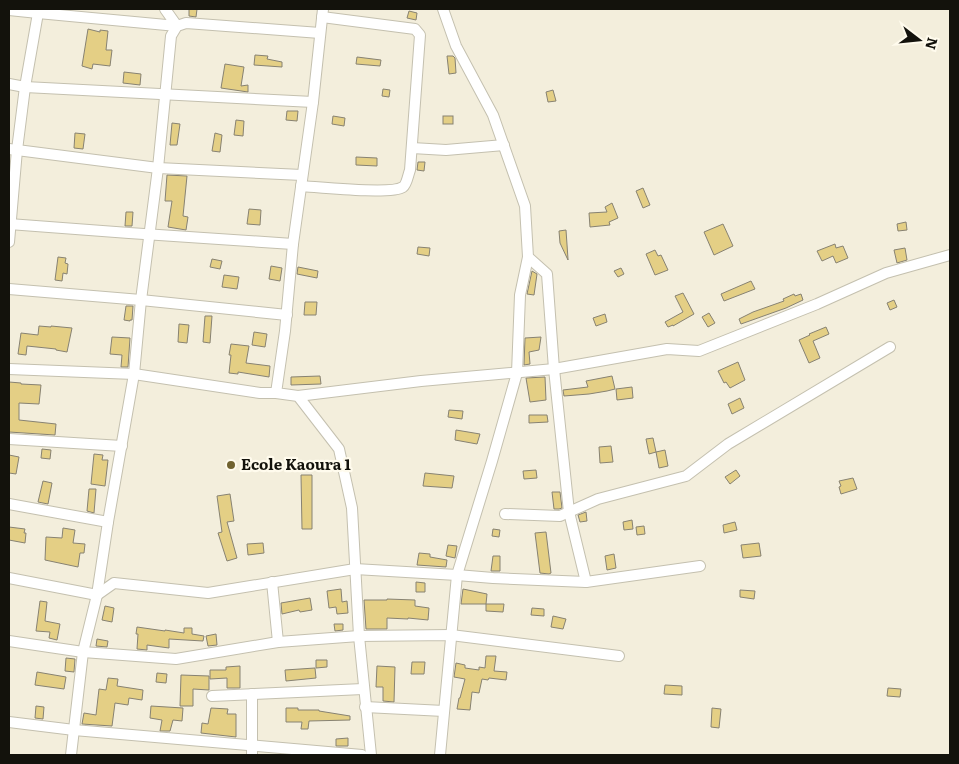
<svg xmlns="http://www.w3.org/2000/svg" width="959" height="764" viewBox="0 0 959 764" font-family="Literata,serif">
<rect width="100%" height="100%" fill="#f3eedc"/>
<g fill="#e4cf85" stroke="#878272">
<path d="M189,9H197L196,17L189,16Z"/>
<path d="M409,11L417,13L416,20L407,18Z"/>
<path d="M88,29L100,32V30L108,31L106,50H112L110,66L93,64L92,69L82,66Z"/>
<path d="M255,55L268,56L267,59L282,62V67L254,65Z"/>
<path d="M447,56H453L455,58L456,73L449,74Z"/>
<path d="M357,57L381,60L380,66L356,64Z"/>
<path d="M225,64L244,67L241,86L248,85V92L221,88Z"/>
<path d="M124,72L141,74L140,85L123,83Z"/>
<path d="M383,89L390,90L389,97L382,96Z"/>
<path d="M553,90L556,101L548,102L546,92Z"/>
<path d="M287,111H298L297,121L286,120Z"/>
<path d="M333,116L345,118L344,126L332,124Z"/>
<rect x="443" y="116" width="10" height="8"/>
<path d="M236,120L244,121L243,136L234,135Z"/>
<path d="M172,123L180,124L177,145H170Z"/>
<path d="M75,133L85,134L83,149L74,148Z"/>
<path d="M215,133L222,135L220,152L212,151Z"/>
<path d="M356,157L377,158V166L356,165Z"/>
<path d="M418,162H425L424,171L417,170Z"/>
<path d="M167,175L187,176L183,216L188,217L186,230L168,227L172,201H165Z"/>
<path d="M643,188L650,205L643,208L636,191Z"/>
<path d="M612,203L618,218L609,222L610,225L590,227L589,213L607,212L605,207Z"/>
<path d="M249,209L261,210L260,225L247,224Z"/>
<path d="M126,212H133L132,226H125Z"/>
<path d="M906,222L907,230L898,231L897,224Z"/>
<path d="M723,224L733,246L714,255L704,232Z"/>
<path d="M566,230L568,259V260L560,243L559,231Z"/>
<path d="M835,244L836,248L843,246L848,258L836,263L833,256L822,261L817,251Z"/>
<path d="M418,247L430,248L429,256L417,254Z"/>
<path d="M905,248L907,260L897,263L894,250Z"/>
<path d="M655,250L658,256L661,255L668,270L655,275L646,254Z"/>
<path d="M58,257L66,258L65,263L68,264L67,274L63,273L62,281L55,280Z"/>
<path d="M212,259L222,261L220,269L210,267Z"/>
<path d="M271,266L282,268L280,281L269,279Z"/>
<path d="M298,267L318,271L317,278L297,274Z"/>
<path d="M621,268L624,274L618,277L614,271Z"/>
<path d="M532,271L537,274L534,295L527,294Z"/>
<path d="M224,275L239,277L237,289L222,287Z"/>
<path d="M751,281L755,289L724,301L721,294Z"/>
<path d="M683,293L694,314L673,326V325L668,327L665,322L683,312L675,296Z"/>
<path d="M794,294L795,296L801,294L803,300L786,308L741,324L739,319L753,312L784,301L783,299Z"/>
<path d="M894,300L897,307L890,310L887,303Z"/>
<path d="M305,302H317L316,315H304Z"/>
<path d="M126,306H133L132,320H130V321L124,320Z"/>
<path d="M709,313L715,323L708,327L702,317Z"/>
<path d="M605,314L607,322L596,326L593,318Z"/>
<path d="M205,316H212L210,343L203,342Z"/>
<path d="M179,324L189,325L187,343L178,342Z"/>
<path d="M39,326L51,327V326L72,328L67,352L56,350V349L27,346L26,355L18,354L21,333L38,335Z"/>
<path d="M826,327L829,334L813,341L820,358L809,363L799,340L810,335L809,334Z"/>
<path d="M254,332L267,334L265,347L252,345Z"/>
<path d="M112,337L130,338L128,367H121L122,355L110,354Z"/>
<path d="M541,337L539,350L529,352L530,364L524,365L525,338Z"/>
<path d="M231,344L249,346L246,363L270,366L269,377L238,372V374L229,373L231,355H229Z"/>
<path d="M738,362L745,380L730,388L726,382L724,383L718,371Z"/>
<path d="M320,376L321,384L291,385V377Z"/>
<path d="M612,376L615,389L607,391L589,394L564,396L563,390L588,387L586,381Z"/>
<path d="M545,377L546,400L530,402L526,378Z"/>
<path d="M9,382L21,383V384L41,385L39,404L19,403V420L56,424L55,435L9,432Z"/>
<path d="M632,387L633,398L617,400L616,389Z"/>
<path d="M740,398L744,408L732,414L728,404Z"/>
<path d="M449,410L463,411L462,419L448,417Z"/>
<path d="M529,415H547L548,422L529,423Z"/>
<path d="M456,430L480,434L477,444L455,440Z"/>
<path d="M653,438L656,452L649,454L646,439Z"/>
<path d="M611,446L613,462L600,463L599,447Z"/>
<path d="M42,449L51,450L50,459L41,458Z"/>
<path d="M665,450L668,466L659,468L656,452Z"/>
<path d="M94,454L103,455L102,460H108L105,486L91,484Z"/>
<path d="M9,455L19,457L16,474L9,473Z"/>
<path d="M536,470L537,478L524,479L523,471Z"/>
<path d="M736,470L740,476L730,484L725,477Z"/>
<path d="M425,473L454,476L452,488L423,486Z"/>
<path d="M301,475H312V529H302Z"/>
<path d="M853,478L857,489L841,494L839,487L841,486L839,481Z"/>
<path d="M43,481L52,483L48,504L38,502Z"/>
<path d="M89,489H96L94,513L87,511Z"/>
<path d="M552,492H560L562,508L559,509H554Z"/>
<path d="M230,494L234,521L227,522L237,558L227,561L218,533L222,532L217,496Z"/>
<path d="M586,512L587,521L580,522L578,515Z"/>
<path d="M632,520L633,529L624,530L623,522Z"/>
<path d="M735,522L737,530L724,533L723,525Z"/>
<path d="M644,526L645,534L637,535L636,527Z"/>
<path d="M9,527L25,529L24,533H26L25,543L9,540Z"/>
<path d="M63,528L75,530L73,543L85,544L84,553H80L78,567L45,560L46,537L62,538Z"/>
<path d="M493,529L500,530L499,537L492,536Z"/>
<path d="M546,532L551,573L549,574L540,573L535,533Z"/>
<path d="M263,543L264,553L248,555L247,544Z"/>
<path d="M759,543L761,556L743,558L741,545Z"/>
<path d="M448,545L457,546L455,558L446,556Z"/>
<path d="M419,553L430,554V557L447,560L446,567L417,565Z"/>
<path d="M614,554L616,568L607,570L605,556Z"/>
<path d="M493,556H500V571H491Z"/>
<path d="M416,582L425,583V592H416Z"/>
<path d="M341,589L342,602L347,601L348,613L337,614L336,607L329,608L327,591Z"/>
<path d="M463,589L487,594L486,604H461Z"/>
<path d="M740,590L755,591L754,599L740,597Z"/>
<path d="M310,598L312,610L300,612L299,610L282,614L281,603Z"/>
<path d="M387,599L415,600V606L429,608L428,620L408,618V619L387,618V629H366L364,600H387Z"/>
<path d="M40,601L47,602L45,621L60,624L57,640L49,638L50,632L36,631Z"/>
<path d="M486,604H504L503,612L486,611Z"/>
<path d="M105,606L114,608L112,622L102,620Z"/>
<path d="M532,608L544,609V616L531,615Z"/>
<path d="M553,616L566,619L563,629L551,627Z"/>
<path d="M334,624H343V630L335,631Z"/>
<path d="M137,627L165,631V630L184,633V628H192V634L204,636L203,641L169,639V648L147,645V650L137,649L138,634H136Z"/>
<path d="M216,634L217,645L208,646L206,636Z"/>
<path d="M97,639L108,641L107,647L96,646Z"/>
<path d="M486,656H496L494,671L507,672L506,680L489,678L488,680L482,679L479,693L472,692L470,710L457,709L459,698H460L465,679L454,677L456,663L465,665V668L479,670V667L485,668Z"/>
<path d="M66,658L75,659L74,672L65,671Z"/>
<path d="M316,660H327V667L316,668Z"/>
<path d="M412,662H425L424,674H411Z"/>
<path d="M240,666V688H227V678L210,679V670H226V667Z"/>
<path d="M377,666L395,667L394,702L383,701V687H376Z"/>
<path d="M315,668L316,678L286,681L285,670Z"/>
<path d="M37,672L66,677L64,689L35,685Z"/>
<path d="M157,673L167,674L166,683L156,682Z"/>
<path d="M181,675L209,676V690L193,689V706H180Z"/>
<path d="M108,678L118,679L117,686L143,690L142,700L129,698L128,705L115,703L112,726L82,724L84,713L96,715L99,689L106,690Z"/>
<path d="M665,685L682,686V695L664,694Z"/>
<path d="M888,688L901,689L900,697L887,696Z"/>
<path d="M36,706L44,707L43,719L35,718Z"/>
<path d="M151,706L183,708L182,721L173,720L170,731H160L162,720L150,718Z"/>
<path d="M211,708L228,709L227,714H236V737L201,733L202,723L208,724Z"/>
<path d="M286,708H298V710H319V711L350,716V720L309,721L308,729H301L302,722H286Z"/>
<path d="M712,708L721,709L719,728L711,727Z"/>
<path d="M348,738V746H336V739Z"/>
</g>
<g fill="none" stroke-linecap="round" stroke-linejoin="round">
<defs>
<g id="minor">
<path d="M165,9L177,26"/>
<path d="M323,9L313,102L293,244L285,331L276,393L298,396L339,449L352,508L359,636L371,755"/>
<path d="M443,9L456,46L493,115L525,206L528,257L547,274L554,369L569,512L586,582"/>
<path d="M9,10L38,13L177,26"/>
<path d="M9,84L25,87L313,102"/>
<path d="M412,148L446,150L504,145"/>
<path d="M9,149L158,168L302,175"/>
<path d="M301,186C318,187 391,195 403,187C407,184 408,175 410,170L420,35L415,29L322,17"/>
<path d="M9,224L129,233L293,244"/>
<path d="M9,242L17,150L25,87L38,13"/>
<path d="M9,289L141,300L287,315"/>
<path d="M9,369L134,374L260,393H276"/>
<path d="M298,396L421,381L554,369L667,349L699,351L817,304L886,273L950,255"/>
<path d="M9,439L122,446"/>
<path d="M9,504L108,522"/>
<path d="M505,514L560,516L598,499L686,476L728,444L890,347"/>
<path d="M9,578L97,595L114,583L208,593L355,569L457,575L493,578L586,582L700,566"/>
<path d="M272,582L278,642"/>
<path d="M9,641L83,652L176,659L278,642L359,636L451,635L619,656"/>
<path d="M212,696L363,689"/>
<path d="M365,707L444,711"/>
<path d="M9,722L74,730L362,755"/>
<path d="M71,755L83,652L97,595L108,522L134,374L141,300L158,168L171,36L177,26L186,23L320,33"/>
<path d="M252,755V694"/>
<path d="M440,755L457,575L492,461L517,373L520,295L528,257"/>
</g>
</defs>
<use href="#minor" stroke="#c4c0af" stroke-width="12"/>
<use href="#minor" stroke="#fff" stroke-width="10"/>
</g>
<circle fill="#70622f" stroke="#fffbed" stroke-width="2" cx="231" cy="465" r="5"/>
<g text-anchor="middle" stroke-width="4.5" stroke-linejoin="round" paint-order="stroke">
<g font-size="15" font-weight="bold" fill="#13120c" stroke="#fffbed" text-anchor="start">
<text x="241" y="470">Ecole Kaoura 1</text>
</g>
</g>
<rect width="959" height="764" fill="none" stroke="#13120c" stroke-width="20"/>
<g transform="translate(919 40) rotate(106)" stroke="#fffbed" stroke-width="4" paint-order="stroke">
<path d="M0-4L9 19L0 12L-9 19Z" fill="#13120c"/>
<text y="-8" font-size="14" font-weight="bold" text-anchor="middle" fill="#13120c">N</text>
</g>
</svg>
